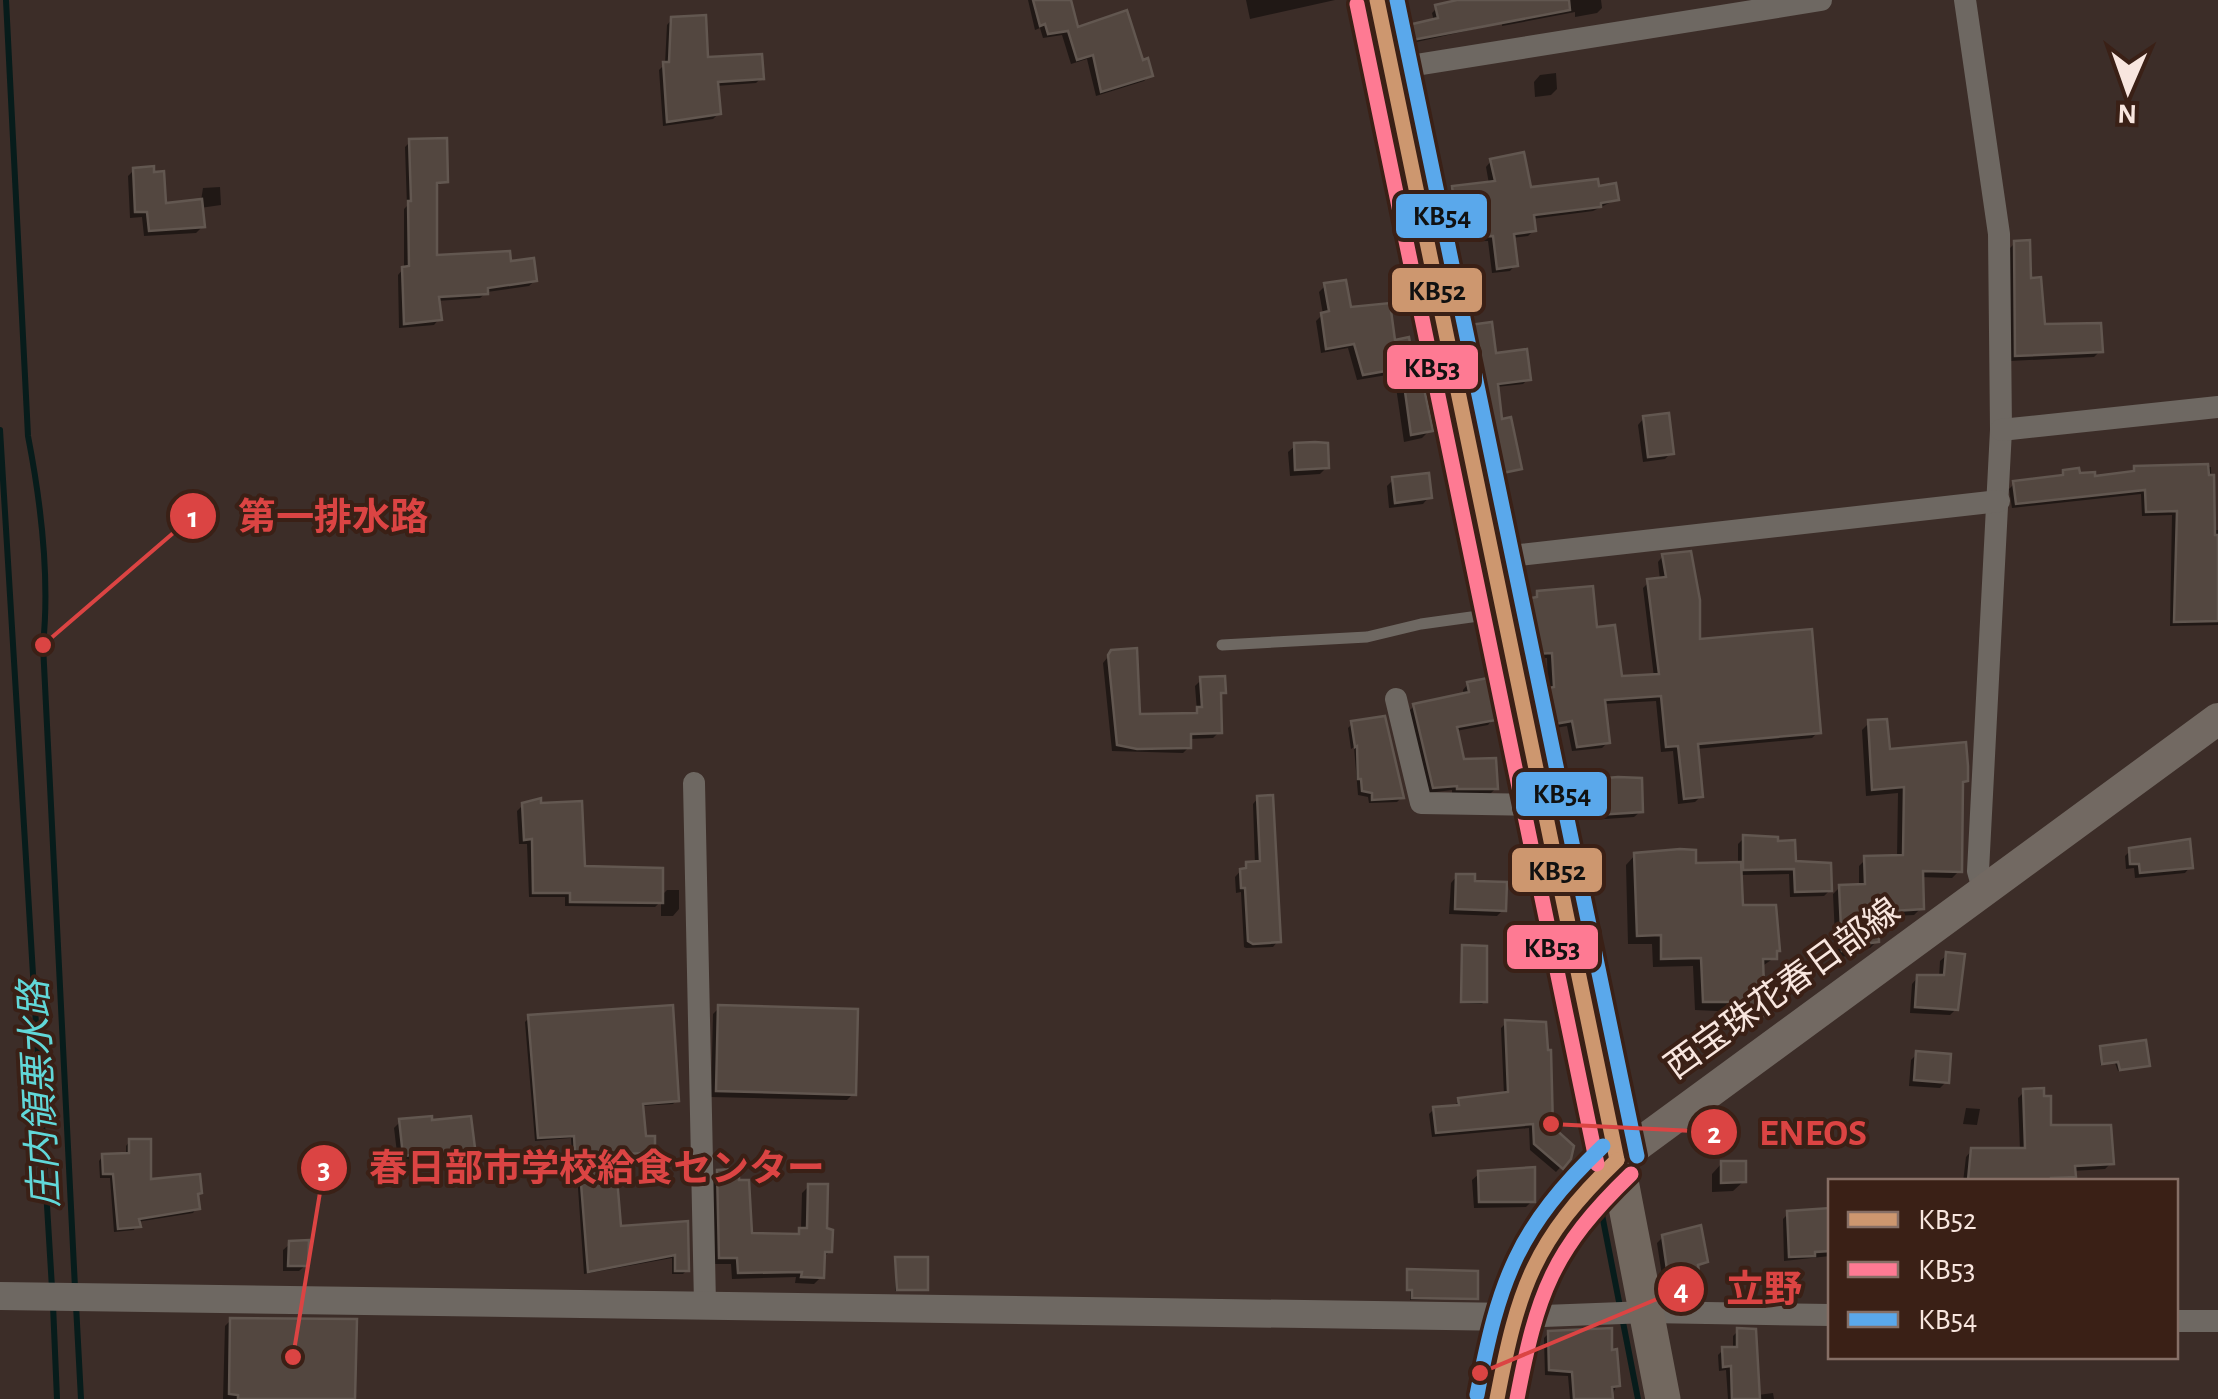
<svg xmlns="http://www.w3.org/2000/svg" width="2218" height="1399" viewBox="0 0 2218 1399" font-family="'Alegreya Sans','Noto Sans JP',sans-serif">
<rect width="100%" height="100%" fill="#3c2d28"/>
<g fill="#0007">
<path d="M1028,0H1068L1076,30L1141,63L1150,75L1144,81L1096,96L1087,59L1071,64L1062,35L1043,38L1040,28L1035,30Z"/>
<path d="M1246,0H1335L1250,19Z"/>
<path d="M1601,0L1602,8L1597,13L1575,17V12L1502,26V23L1403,45L1400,33L1405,28L1434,21L1432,13L1437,8L1455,0Z"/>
<path d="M672,19L706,60L761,78L756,83L716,86L719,113L713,119L663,126L659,70L665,64L667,25Z"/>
<path d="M1556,73L1557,89L1551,95L1535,97L1534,82L1540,75Z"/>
<path d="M410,142L445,181L434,187V257L508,264L535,280L529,286L487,292L480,298L437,301L439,319L434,325L399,328L398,275L404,268V209L407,206L405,147Z"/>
<path d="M1491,161L1530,190L1597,189L1617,199L1593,211L1532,219L1534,230L1528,236L1512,238L1515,265L1510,271L1492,273L1488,241L1453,242L1447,194L1453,189L1489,184L1486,167Z"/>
<path d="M134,170L163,206L201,201L203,188L220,187L221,205L200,208L202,227L196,233L144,236L142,217L130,218L128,176Z"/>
<path d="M2015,243L2042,326L2100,351L2094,357L2010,361L2009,249Z"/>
<path d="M1325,286L1349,310L1392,343L1411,366L1405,372L1357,380L1348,348L1321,353L1316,321L1323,314L1319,292Z"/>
<path d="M1470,327L1494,355L1528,379L1523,384L1496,387L1500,422L1517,467L1492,472L1465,332Z"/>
<path d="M1404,379L1430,430L1422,438L1404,442L1396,387Z"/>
<path d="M1644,418L1671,453L1665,459L1643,462L1638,425Z"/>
<path d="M1295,446L1327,467L1320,474L1290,476L1288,452Z"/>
<path d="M2211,467L2213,530H2218V625L2170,626L2172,515L2142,516L2141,494L2012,508L2009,489L2014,484L2058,478L2064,473L2093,478L2130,474L2135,469Z"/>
<path d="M1393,480L1429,497L1423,504L1389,508L1387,486Z"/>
<path d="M1663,556L1698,641L1818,732L1812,738L1696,749L1701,796L1695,802L1678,804L1673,751L1661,752L1656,701L1603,704L1608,742L1602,748L1572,751L1567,726L1543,730L1538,697L1548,690L1547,658L1531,659L1526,607L1538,594L1595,629L1620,679L1654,677L1643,588L1649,582L1660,580L1658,562Z"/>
<path d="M1112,652L1138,717L1192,716L1197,711L1195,686L1201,680L1223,692L1218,696L1219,732L1213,738L1189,739V747L1183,753L1112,751L1103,663Z"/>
<path d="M1468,684L1493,719L1488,725L1456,731L1462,761L1496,788L1490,794L1452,793V790L1428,793L1408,712L1414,706L1464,696L1463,690Z"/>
<path d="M1869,723L1888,752L1965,780L1961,785L1959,871L1952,878L1920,877L1921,908L1914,915L1876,917L1877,941L1870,948L1857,949L1850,956L1836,957L1833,894L1840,887L1859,886V866L1866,859L1897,858L1898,793L1866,796L1862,730Z"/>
<path d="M1352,724L1402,797L1397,802L1369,803L1368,797L1358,795L1354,747L1351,749L1348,728Z"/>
<path d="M1596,781L1641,811L1634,817L1591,820L1590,788Z"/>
<path d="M1258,798L1278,941L1273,947L1246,948L1244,947L1241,892L1236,893L1235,877L1247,864H1255L1253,804Z"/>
<path d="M523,805L582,869L660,897L667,890H679V909L673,916H661V901L655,907L565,906V897H529L527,844H519L517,811Z"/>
<path d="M1744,838L1794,864L1830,890L1824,896L1790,897L1789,874L1739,875L1740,908L1774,958L1761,967L1763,1015L1753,1025H1739V1012L1695,1010L1693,966L1653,967L1652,944H1628L1626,865L1635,855L1694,865L1738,864V844Z"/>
<path d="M2130,851L2190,867L2185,873L2135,878L2134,868L2126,869L2125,856Z"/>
<path d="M1457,876L1473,884L1503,910L1497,916L1449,914L1451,883Z"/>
<path d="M1463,948L1485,1001L1482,1004L1460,1003Z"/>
<path d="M1947,955L1956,1009L1950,1015L1910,1013L1912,984L1918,977L1939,978L1940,961Z"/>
<path d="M719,1008L853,1094L847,1100L711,1097L713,1014Z"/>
<path d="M529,1018L677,1100L673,1104L641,1106L643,1138L653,1152L649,1156H613L618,1228L686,1224L687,1270L683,1274H672V1258L584,1274L577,1174H573L571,1138L535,1141L525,1022Z"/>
<path d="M1506,1023L1550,1129L1569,1158L1556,1172L1530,1150L1529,1128L1432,1137L1429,1114L1434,1109L1454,1106L1460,1100L1504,1095L1501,1028Z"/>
<path d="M2101,1048L2147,1065L2118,1071L2115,1063L2100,1065Z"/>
<path d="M1917,1054L1946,1082L1940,1088L1909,1086L1911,1060Z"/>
<path d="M2024,1092L2042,1098L2049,1128L2111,1163L2105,1169L2073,1171L2068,1182H1963L1966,1157L1972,1150L2020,1151L2018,1098Z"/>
<path d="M1966,1108L1980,1109L1977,1125L1963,1124Z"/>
<path d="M401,1121L472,1147L466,1153L398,1161L394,1128Z"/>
<path d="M1786,1128L1788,1145L1768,1149L1766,1132Z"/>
<path d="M130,1141L148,1182L200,1192L196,1197L197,1208L193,1213L137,1222L134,1230L114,1232L110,1178H100L99,1161L103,1156H126V1146Z"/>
<path d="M1722,1163L1744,1181L1733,1191L1712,1192V1174Z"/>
<path d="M718,1172L749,1235L794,1236L801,1230L802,1193L809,1186L830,1251L822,1259L821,1277L814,1284L795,1283L796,1277L732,1279L731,1264H713L711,1179Z"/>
<path d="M1479,1174L1533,1200L1526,1207L1474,1208L1472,1180Z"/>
<path d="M1830,1211V1256L1784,1261L1783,1219L1788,1214Z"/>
<path d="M1663,1237L1705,1261L1696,1268L1699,1291L1693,1297L1666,1302L1657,1243Z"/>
<path d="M290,1244L306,1265L299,1271H283V1250Z"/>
<path d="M896,1260L926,1288L924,1291H895Z"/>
<path d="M1408,1272L1476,1298L1410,1300V1291H1406Z"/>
<path d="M231,1320L352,1399H223L225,1326Z"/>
<path d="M1738,1331L1758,1395L1773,1393L1774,1399H1728L1726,1370L1719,1371L1718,1355L1723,1350L1733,1349V1336Z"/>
<path d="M1549,1333L1609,1353L1617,1385L1610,1399H1570L1568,1376L1545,1375L1544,1338Z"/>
</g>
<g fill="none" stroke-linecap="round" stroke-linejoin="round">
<g stroke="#071c1b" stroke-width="6">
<path d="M6,0L28,436C41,503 50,578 43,645L75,1288"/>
<path d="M1368,42L1519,800"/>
<path d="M0,430L52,1288"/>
<path d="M1521,812L1592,1167"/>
<path d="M1598,1194L1638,1399"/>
<path d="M53,1305L57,1399"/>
<path d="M76,1305L81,1399"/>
</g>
</g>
<g fill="#534740" stroke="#625750" stroke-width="2.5">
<path d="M1033,0H1071L1078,27L1127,10L1143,60L1148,58L1153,76L1101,92L1093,55L1077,60L1068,31L1048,34L1045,24L1040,26Z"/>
<path d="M1457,0H1569L1570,10L1407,41L1404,26L1438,18L1435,5Z"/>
<path d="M706,15L708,57L762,54L764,79L718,82L721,114L667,122L663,62H669L671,17Z"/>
<path d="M447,138L448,182L437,183V255L510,251L511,261L534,258L537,281L488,288V294L439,297L442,320L404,324L402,267L409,266L408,201H411L409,139Z"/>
<path d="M1524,152L1531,187L1598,179L1599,186L1616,183L1619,200L1601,203V207L1534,215L1536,231L1514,234L1518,266L1497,269L1493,236L1458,237L1452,186L1495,181L1490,159Z"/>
<path d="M154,166V172L164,171L166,203L202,199L205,227L149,231L147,212H135L133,168Z"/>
<path d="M2030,240L2031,278L2041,277L2045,324L2101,323L2103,352L2015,356L2014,241Z"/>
<path d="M1346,280L1351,307L1390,303L1395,340L1409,337L1414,366L1363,375L1354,344L1326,349L1321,313L1329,311L1324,283Z"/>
<path d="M1492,322L1496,353L1527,349L1531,380L1498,384L1502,419L1511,417L1522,469L1498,474L1469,325Z"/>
<path d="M1421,374L1433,431L1411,435L1403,377Z"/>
<path d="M1669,413L1674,454L1648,457L1643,416Z"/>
<path d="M1315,442L1328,443L1329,468L1295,470L1294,443Z"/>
<path d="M2208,464L2209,475H2214L2215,535H2218V621L2174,622L2177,511L2146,512L2145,490L2016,504L2013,481L2063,475V470L2079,468L2080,473L2095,472V476L2134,471V466Z"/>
<path d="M1429,473L1432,498L1395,503L1392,477Z"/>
<path d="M1691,551L1700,600V639L1812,629L1821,733L1698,744L1703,797L1684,799L1678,746L1666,747L1661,696L1605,700L1610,743L1577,747L1572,721L1549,725L1543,689L1554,687L1552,653L1536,654L1531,598L1537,597V591L1593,586L1597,627L1615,625L1622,676L1659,674L1647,579L1666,577L1662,554Z"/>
<path d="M1137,648L1140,714L1197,713V707H1202L1200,677L1225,676L1226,693H1221L1222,733L1191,734V748L1137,749L1117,745L1108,655L1111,650Z"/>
<path d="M1488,678L1496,720L1457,727L1464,759L1496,758L1498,789H1457V786L1433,788L1413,704L1469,692L1467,682Z"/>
<path d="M1385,716L1404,798L1372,800V793L1362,791L1361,779H1358L1357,746L1355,747L1351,721Z"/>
<path d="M1887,719L1890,749L1966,742L1968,766V781L1963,782L1962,872L1923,871L1924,909L1878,912L1879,942L1864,944L1859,950L1842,951L1839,885L1865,884L1864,856L1903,855L1904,787L1872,790L1868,720Z"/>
<path d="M1618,777L1642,778L1643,812L1597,815L1595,779Z"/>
<path d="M1273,795L1281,942L1253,944L1248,941L1245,888H1241L1240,869L1246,868V862L1260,861L1257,796Z"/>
<path d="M541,798V803L582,801L585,866L663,868V903L570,902V893H533L532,839L524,840L522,803Z"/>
<path d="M1743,835L1778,837V841L1795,840L1796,861L1831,863L1832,891L1795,892L1794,869L1743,870Z"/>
<path d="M2190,839L2193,868L2140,873L2139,864H2130L2129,848Z"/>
<path d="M1680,849L1696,850V863L1741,862L1743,905H1776L1780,951H1777V959H1763L1765,1016L1748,1017L1747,1004L1741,1002H1703L1701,958L1661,959V935L1637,936L1634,853Z"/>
<path d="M1456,874H1475V881L1507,882L1506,911L1455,909Z"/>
<path d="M1462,945L1487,946V1002H1461Z"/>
<path d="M1946,952L1965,954L1958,1010L1915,1007L1917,975H1944Z"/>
<path d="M673,1005L679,1101L643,1104L646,1136H655V1153L615,1154L621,1226L688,1221L689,1271H675V1255L588,1272L580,1171H576L574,1136L538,1138L528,1015Z"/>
<path d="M718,1005L858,1009L856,1095L716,1091Z"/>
<path d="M1505,1020L1546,1022L1548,1050H1551L1553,1127L1574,1146L1571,1159L1563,1169L1534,1144L1533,1124L1436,1133L1433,1107L1459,1105L1458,1098L1508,1092Z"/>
<path d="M2146,1040L2150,1066L2120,1070L2118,1062L2102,1064L2100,1046Z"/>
<path d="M1916,1051L1951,1054L1949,1083L1914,1080Z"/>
<path d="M2044,1088V1096H2051V1125H2111L2114,1164L2075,1166L2076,1177L2051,1178V1182L1968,1180L1971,1148H2025L2023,1089Z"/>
<path d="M432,1116V1120L471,1116L475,1148L403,1156L399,1119Z"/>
<path d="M129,1139H151V1179L200,1174L202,1193L198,1194L200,1209L139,1219L141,1227L118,1229L113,1174H103L102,1154L129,1153Z"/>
<path d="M1721,1161H1746V1182L1721,1183Z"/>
<path d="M1535,1167V1202H1479L1478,1171Z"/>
<path d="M734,1169V1173H739V1180H749L752,1233L799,1234V1228H807L808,1184H828L827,1228L833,1230L832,1252H825L824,1278L801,1277L802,1272L738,1273L737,1258H719L717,1170Z"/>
<path d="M1830,1208V1251L1815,1252V1256L1789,1257L1787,1211Z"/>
<path d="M1701,1225L1708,1262L1698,1265L1702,1292L1671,1297L1662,1235Z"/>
<path d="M309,1240L308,1266H288L289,1241Z"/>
<path d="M895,1257H928V1290H897Z"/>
<path d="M1407,1269L1478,1271V1299L1412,1298V1290H1407Z"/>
<path d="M230,1318L357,1319L355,1399H238V1395L229,1394Z"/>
<path d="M1612,1328V1350L1617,1349L1620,1386L1612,1387L1613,1399H1574L1572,1372L1549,1370L1548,1331Z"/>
<path d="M1737,1328L1756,1329L1760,1399H1732L1731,1366L1723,1367L1722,1347H1737Z"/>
</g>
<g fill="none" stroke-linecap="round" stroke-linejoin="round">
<path stroke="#6e6862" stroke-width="11" d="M1222,645L1367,637L1421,624L1500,613"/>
<g stroke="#6e6862" stroke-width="22">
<path d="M1965,0L1999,234L2001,430L1978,871L1983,889"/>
<path d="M1391,69L1821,0"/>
<path d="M2001,430L2218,407"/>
<path d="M1493,558L1999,501"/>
<path d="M1396,699L1421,803L1544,805"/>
<path d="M694,783L705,1304"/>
<path d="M1515,1317L1648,1312L1830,1315"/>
<path d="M2176,1321H2218"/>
</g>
<path stroke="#6e6862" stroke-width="28" d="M0,1296L1515,1317"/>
<path stroke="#726962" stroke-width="32" d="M1497,1399C1507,1346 1518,1289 1545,1242C1563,1210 1591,1185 1617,1160L2218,719"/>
<path stroke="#72685f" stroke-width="35" d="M1377,0L1617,1160L1663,1399"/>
<defs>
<g id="bus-1">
<path d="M1377,0L1617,1160"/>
<path d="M1497,1399C1518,1288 1534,1240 1617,1160"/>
</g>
<g id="bus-2">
<path d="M1357,4L1597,1164"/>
<path d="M1517,1399C1537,1294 1552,1250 1631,1174"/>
</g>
<g id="bus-3">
<path d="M1397,0L1637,1156"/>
<path d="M1477,1395C1499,1280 1517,1228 1603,1146"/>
</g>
</defs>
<use href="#bus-1" stroke="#3a2016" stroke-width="22"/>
<use href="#bus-2" stroke="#3a2016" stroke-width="22"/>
<use href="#bus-3" stroke="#3a2016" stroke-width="22"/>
<use href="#bus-1" stroke="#cd976f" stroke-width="15"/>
<use href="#bus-2" stroke="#fe7a93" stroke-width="15"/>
<use href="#bus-3" stroke="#5aa8eb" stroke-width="15"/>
</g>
<g text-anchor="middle" stroke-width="8" stroke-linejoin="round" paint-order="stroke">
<g font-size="35" fill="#f8e6df" stroke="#3a2016">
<text transform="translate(1782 988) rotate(-36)" y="12">西宝珠花春日部線</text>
</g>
<g font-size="38" font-style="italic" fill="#61d8d9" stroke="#3a2016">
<text transform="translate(39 1094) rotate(-93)" y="13">庄内領悪水路</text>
</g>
</g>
<path fill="none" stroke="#db4443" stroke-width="4" d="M43 645L193 516M1551 1124L1714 1132M293 1357L324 1168M1480 1373L1681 1289"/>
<g fill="#db4443" stroke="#3a2016" stroke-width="4">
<circle cx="43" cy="645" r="10"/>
<circle cx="1551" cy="1124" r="10"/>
<circle cx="293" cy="1357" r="10"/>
<circle cx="1480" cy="1373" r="10"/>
<circle cx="193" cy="516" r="25"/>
<circle cx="1714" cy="1132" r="25"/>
<circle cx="324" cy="1168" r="25"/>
<circle cx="1681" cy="1289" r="25"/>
</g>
<g font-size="30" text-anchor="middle" font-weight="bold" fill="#fff">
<text x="193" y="527">1</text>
<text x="1714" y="1143">2</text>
<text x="324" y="1178">3</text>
<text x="1681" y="1300">4</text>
</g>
<g font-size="38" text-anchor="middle" font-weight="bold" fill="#db4443" stroke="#3a2016" stroke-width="8" stroke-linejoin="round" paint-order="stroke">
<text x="333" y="530">第一排水路</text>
<text x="1813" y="1145">ENEOS</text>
<text x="597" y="1181">春日部市学校給食センター</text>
<text x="1764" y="1302">立野</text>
</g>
<g stroke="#3a2016" stroke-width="4">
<rect x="1394" y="192" width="95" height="48" rx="10" fill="#5aa8eb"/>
<rect x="1390" y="266" width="94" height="48" rx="10" fill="#cd976f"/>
<rect x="1385" y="343" width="95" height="48" rx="10" fill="#fe7a93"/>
<rect x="1514" y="770" width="95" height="48" rx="10" fill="#5aa8eb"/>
<rect x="1510" y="846" width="94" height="48" rx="10" fill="#cd976f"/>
<rect x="1505" y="923" width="95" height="48" rx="10" fill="#fe7a93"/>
</g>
<g font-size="28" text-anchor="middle" font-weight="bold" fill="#111">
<text x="1442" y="225">KB54</text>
<text x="1437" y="300">KB52</text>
<text x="1432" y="377">KB53</text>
<text x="1562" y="803">KB54</text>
<text x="1557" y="880">KB52</text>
<text x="1552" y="957">KB53</text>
</g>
<rect x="1828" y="1179" width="350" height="180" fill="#3a2016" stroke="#866f66" stroke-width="2.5"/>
<rect x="1848" y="1212" width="50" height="15" fill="#cd976f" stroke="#866f66" stroke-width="2.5"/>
<text x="1918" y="1229" font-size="30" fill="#f8e6df">KB52</text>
<rect x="1848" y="1262" width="50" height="15" fill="#fe7a93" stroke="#866f66" stroke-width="2.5"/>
<text x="1918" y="1279" font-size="30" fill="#f8e6df">KB53</text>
<rect x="1848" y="1312" width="50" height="15" fill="#5aa8eb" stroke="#866f66" stroke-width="2.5"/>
<text x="1918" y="1329" font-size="30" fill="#f8e6df">KB54</text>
<g transform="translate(2128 90) rotate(182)" stroke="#3a2016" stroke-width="8" paint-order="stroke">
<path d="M0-8L18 38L0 25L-18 38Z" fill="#f8e6df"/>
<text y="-15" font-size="28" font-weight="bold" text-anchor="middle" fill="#f8e6df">N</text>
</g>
</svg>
